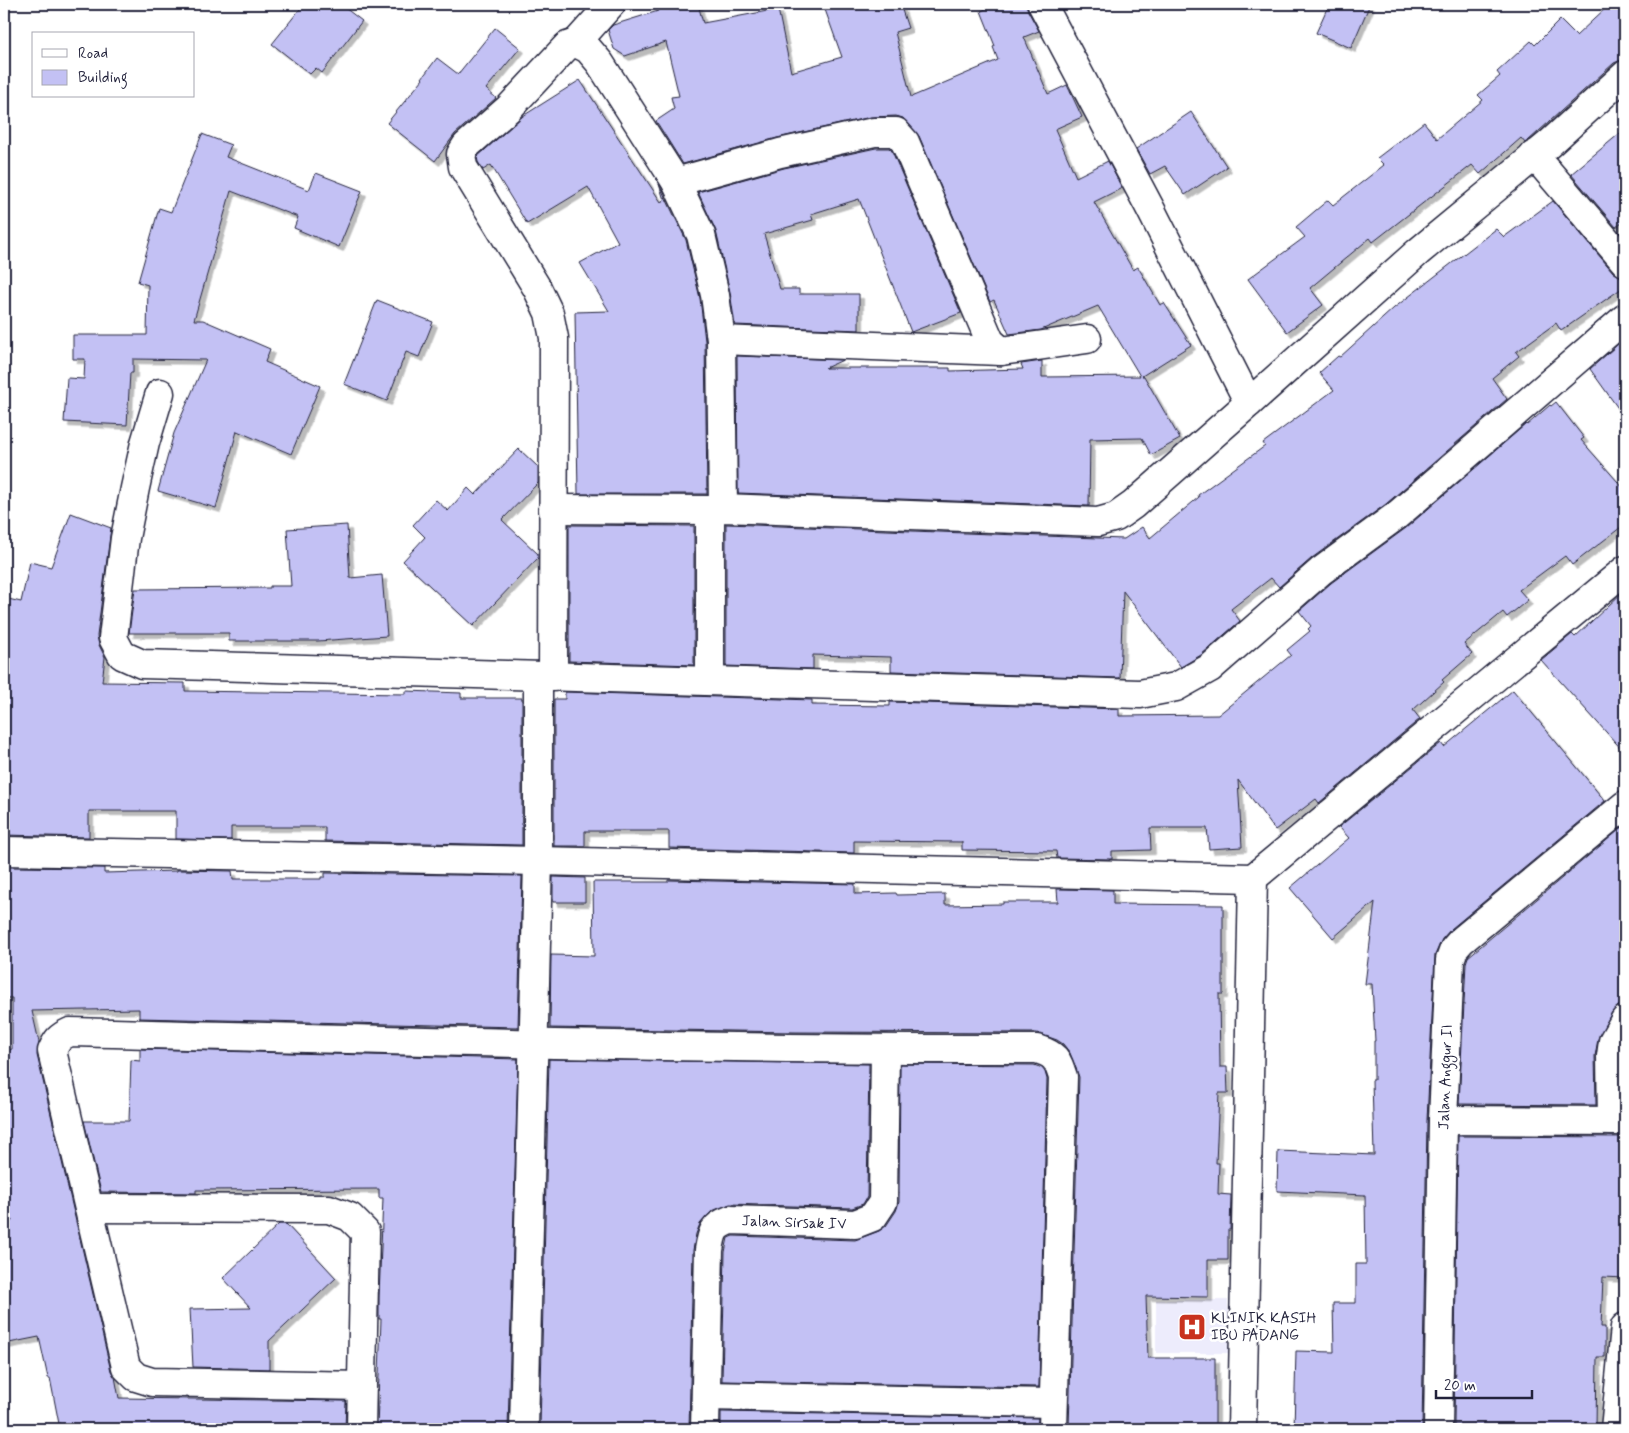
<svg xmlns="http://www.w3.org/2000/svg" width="1629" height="1433" viewBox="0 0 1629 1433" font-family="Mynerve,sans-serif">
<defs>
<filter id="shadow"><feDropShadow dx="4.5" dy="4.5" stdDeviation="0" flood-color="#0004"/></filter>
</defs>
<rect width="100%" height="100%" fill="#fff"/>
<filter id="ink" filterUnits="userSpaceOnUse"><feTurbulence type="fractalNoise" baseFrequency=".02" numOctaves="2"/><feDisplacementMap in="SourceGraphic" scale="10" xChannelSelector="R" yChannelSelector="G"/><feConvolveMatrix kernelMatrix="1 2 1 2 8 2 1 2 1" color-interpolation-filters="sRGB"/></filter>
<g filter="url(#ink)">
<rect fill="#edecfc" x="1156" y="1300" width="72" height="53"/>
<g fill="#c3c1f4" stroke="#22223b" filter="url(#shadow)">
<path d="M304,4H340L362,21L322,73L316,68L310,74L272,44Z"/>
<path d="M656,4H698L703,23L778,9L791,72L842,57L823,4H900L908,28L895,32L911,97L998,60L993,47L995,46L981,11L998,4H1026L1028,11L1039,31L1024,37L1048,94L1067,85L1082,117L1055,129L1076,177L1108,161L1122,188L1094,202L1133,270L1138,267L1160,305L1164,303L1191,345L1142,376H1144L1180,439L1151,455L1142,438L1090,439L1089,506L738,493L737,356L843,360L825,368H950V371L1023,369L1021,364L1042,361V377L1140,376L1098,306L1041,330L1009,334L994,300L990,302L919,136L903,118L896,116L871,117L777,138L683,164L656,121L674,109L671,97L679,96L666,42L625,56L614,49L608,30L613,25L658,11Z"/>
<path d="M1329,4H1370L1351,48L1316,33Z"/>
<path d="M1610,4H1625V60H1621L1614,63L1528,141L1525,143L1521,138L1480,174L1472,165L1373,242L1370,238L1310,288L1323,305L1287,332L1248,279L1305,237L1296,227L1328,200L1333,205L1384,165L1377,158L1424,122L1437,139L1483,100L1478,95L1500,76L1497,72L1531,41L1535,45L1560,20L1576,36Z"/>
<path d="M495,28L520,48L486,89L496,98L455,134L435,161L387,123L423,79L422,78L437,58L458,74Z"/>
<path d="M580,80L661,202L664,200L659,184L686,240L700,298L705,341L707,494H578L575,312L609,311L580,263L618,242L588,187L527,224L491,165L483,170L478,162L477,157L523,116Z"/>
<path d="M1191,112L1227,167L1185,195L1165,166L1150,174L1136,149Z"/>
<path d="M1625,129V221L1616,227L1571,174Z"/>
<path d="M202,134L231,145L226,157L309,190L316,173L362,191L339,247L294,228L298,217L231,191L194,320H203L270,349L265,362L320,386L291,454L237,431L216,508L158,491L174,433L206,360L133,359V373H130L127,425L64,422L67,378L84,379L85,359H73V335H147L148,285L138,282L159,208L171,212Z"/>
<path d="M876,148H889L892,151L961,313L911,332L859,199L811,214L813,220L764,234L780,289H799V294H859V330L735,325L730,292L716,231L698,192L784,168Z"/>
<path d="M1553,201L1613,272L1621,277L1625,283V286L1561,331L1556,323L1516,352L1519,356L1492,378L1507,399L1386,504L1312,558L1279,587L1271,578L1231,609L1240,621L1201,655L1181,667L1123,591L1120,678L891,671V657L813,655V669L726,666V524L1124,539L1142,527L1150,538L1199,497L1198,495L1265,446L1263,443L1334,390L1319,373L1338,356L1340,357L1394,308L1496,229L1504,237Z"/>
<path d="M377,300L433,322L419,357L406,352L387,401L344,384Z"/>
<path d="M1625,338V418L1590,369Z"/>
<path d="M1556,402L1584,438L1581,440L1625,490V524L1572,565L1565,556L1519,590L1528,600L1507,617L1503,612L1464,644L1472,654L1442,680L1444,682L1413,710L1420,719L1319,803L1316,799L1275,830L1238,780L1242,847L1209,849L1207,828H1150L1151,850L1112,851V859L1057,858L1056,851L962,850V842L854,841V853L669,848V831H585V846H554V699H565V692L812,700V705L890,706V702L1119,709V716L1218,715L1291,655L1287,650L1310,631L1308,629L1311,626L1299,611L1331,583L1406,528L1526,424L1527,425L1550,405L1551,406Z"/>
<path d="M519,449L538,467V483L502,520L538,554V558L473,626L403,561L425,537L413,525L436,500L448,511L468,488L475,495Z"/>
<path d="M71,513L111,528L97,636L99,645L105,657L102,682L185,683V691L406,694V691L461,693V698H522V845L325,841V827H231V840L176,839V811H89V837L4,835V598L21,602L30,562L51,567Z"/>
<path d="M347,525L350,578L382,575L387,636L318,641H229V633H129L135,589L270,588V586H291L287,529Z"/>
<path d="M569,525L694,526V665L569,661Z"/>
<path d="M1625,590V753L1541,660L1572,634L1575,637Z"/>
<path d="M1513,690L1605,801L1451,929L1442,939L1435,955L1427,1120L1422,1429H1294L1296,1351L1334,1352L1333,1303H1356V1264H1366L1365,1195L1277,1191L1278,1151L1374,1155L1372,1080H1374V1041H1375L1372,984H1365L1375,902L1333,938L1290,888L1349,838L1339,827L1441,743L1444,747Z"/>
<path d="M1625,825V1004L1618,1006L1612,1012L1598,1039L1595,1056L1596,1105L1459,1104L1466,963L1468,957Z"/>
<path d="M4,867L104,868V873L177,871V870L232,871L233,879H321V877H325V873L522,876L518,1027L139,1018V1009L32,1011L39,1042L37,1055L111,1371L115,1377L119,1398L346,1401L345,1429H60L50,1378H48L39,1337L4,1344V1222L12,1221L4,1184V1051L12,1049V998H4Z"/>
<path d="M553,877L585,878V902H553Z"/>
<path d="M668,880L855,884V894L896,893L897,895L945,894V905L1003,904V902H1058L1057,889L1113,890V904L1223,905V994H1219L1220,1067H1227L1228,1093H1219L1216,1163H1219L1218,1194L1231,1195L1230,1230H1228V1260H1208V1297L1146,1296L1148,1358H1215V1429H1069L1079,1077L1070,1053L1063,1044L1057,1040L1037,1033L796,1032L550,1028L551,955L594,956L593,882H668Z"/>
<path d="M140,1049L518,1059L508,1429H377L381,1319H379V1297L383,1198H379V1189L196,1190V1193L101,1192L84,1121H129L131,1060L140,1061Z"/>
<path d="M549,1059L869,1064L867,1197L863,1204L852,1208L730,1204L712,1211L700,1224L696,1234L693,1250L689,1429H540Z"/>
<path d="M900,1064L1034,1065L1042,1068L1045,1072L1047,1079L1039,1387L722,1381L725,1252L728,1238L733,1236L855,1240L879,1231L886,1226L896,1211L899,1202Z"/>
<path d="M1458,1136L1625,1137L1624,1186H1625V1278L1603,1277L1601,1327H1605V1357H1597L1596,1429H1542V1427L1454,1425Z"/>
<path d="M279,1224H286L336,1278L269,1341V1369L193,1367L190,1309L251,1308L223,1278Z"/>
<path d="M721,1412L1038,1418L1037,1429H721Z"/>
</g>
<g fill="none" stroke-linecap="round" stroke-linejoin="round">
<defs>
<g id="minor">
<path d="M1042,4L1150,208L1249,403"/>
<path d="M576,43L611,4"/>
<path d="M1534,155L1625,262"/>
<path d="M676,182L780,153L874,132H896L905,142L990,341L1001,351"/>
<path d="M721,340L1001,351L1087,339"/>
<path d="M160,393L145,443L135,488L125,538L113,638L122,655L142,664L1140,694L1176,687L1210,668L1321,571L1396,516L1625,318"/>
<path d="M553,509L710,510L723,508L1098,522L1116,517L1133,505L1249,403L1418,252L1549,144L1625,75"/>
<path d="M553,677L554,338L549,313L537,288L463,167L461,154L466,146L508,109L567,46L576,43L588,49L600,63L676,182L701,235L715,295L721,340L723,508"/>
<path d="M710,681V510"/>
<path d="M4,851L538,861L1253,878L1625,570"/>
<path d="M1443,1120L1625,1121"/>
<path d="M1612,1121L1611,1056L1613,1041L1625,1020"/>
<path d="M89,1208L329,1209L350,1217L365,1232L361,1429"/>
<path d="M362,1386L152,1382L136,1377L126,1367L52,1051C57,1040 59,1037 70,1032C392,1040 715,1050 1037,1049C1056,1055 1057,1059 1063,1077L1053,1429"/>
<path d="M706,1396L1053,1403"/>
<path d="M524,1429L538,861V676"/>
<path d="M705,1429L709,1250C712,1232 713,1226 730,1220L855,1224L873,1217L883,1202L885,1049"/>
<path d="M1242,1429L1253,878"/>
<path d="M1438,1429L1443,1120L1450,960L1454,949L1461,941L1625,805"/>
<path d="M1615,1429L1625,1327"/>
</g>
</defs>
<use href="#minor" stroke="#22223b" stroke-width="31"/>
<use href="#minor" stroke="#fff" stroke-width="28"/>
</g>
</g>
<defs>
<symbol id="hospital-square" viewBox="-11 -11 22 22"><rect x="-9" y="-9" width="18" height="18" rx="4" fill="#c8321e" stroke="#fff"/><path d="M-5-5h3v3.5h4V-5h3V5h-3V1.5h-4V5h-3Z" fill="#fff"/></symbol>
</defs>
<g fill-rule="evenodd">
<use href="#hospital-square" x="1176" y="1311" width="32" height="32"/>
</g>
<g text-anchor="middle" stroke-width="5" stroke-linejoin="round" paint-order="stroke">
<g font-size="15" fill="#22223b" stroke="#fff">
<text transform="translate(1445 1077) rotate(-88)" y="5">Jalan Anggur II</text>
<text transform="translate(794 1222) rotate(2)" y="5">Jalan Sirsak IV</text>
</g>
<g font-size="15" fill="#22223b" stroke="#fff" text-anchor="start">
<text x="1211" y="1323">KLINIK KASIH<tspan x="1211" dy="17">IBU PADANG</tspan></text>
</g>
</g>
<rect width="1629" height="1433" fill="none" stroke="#fff" stroke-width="20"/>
<rect x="10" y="10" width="1609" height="1413" fill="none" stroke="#22223b" stroke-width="2" filter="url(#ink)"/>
<rect x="32" y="32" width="162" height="65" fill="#ffffff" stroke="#a7a7b1"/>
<rect x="42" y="49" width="25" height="8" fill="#ffffff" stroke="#a7a7b1"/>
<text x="78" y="58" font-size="15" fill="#22223b">Road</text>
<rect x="42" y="70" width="25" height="15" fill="#c3c1f4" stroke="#a7a7b1"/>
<text x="78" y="82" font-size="15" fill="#22223b">Building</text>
<path d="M1436 1390v8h96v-8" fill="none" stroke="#22223b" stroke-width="2.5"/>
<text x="1444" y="1390" font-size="15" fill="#22223b" stroke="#ffffff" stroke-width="4" paint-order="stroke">20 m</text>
</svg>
